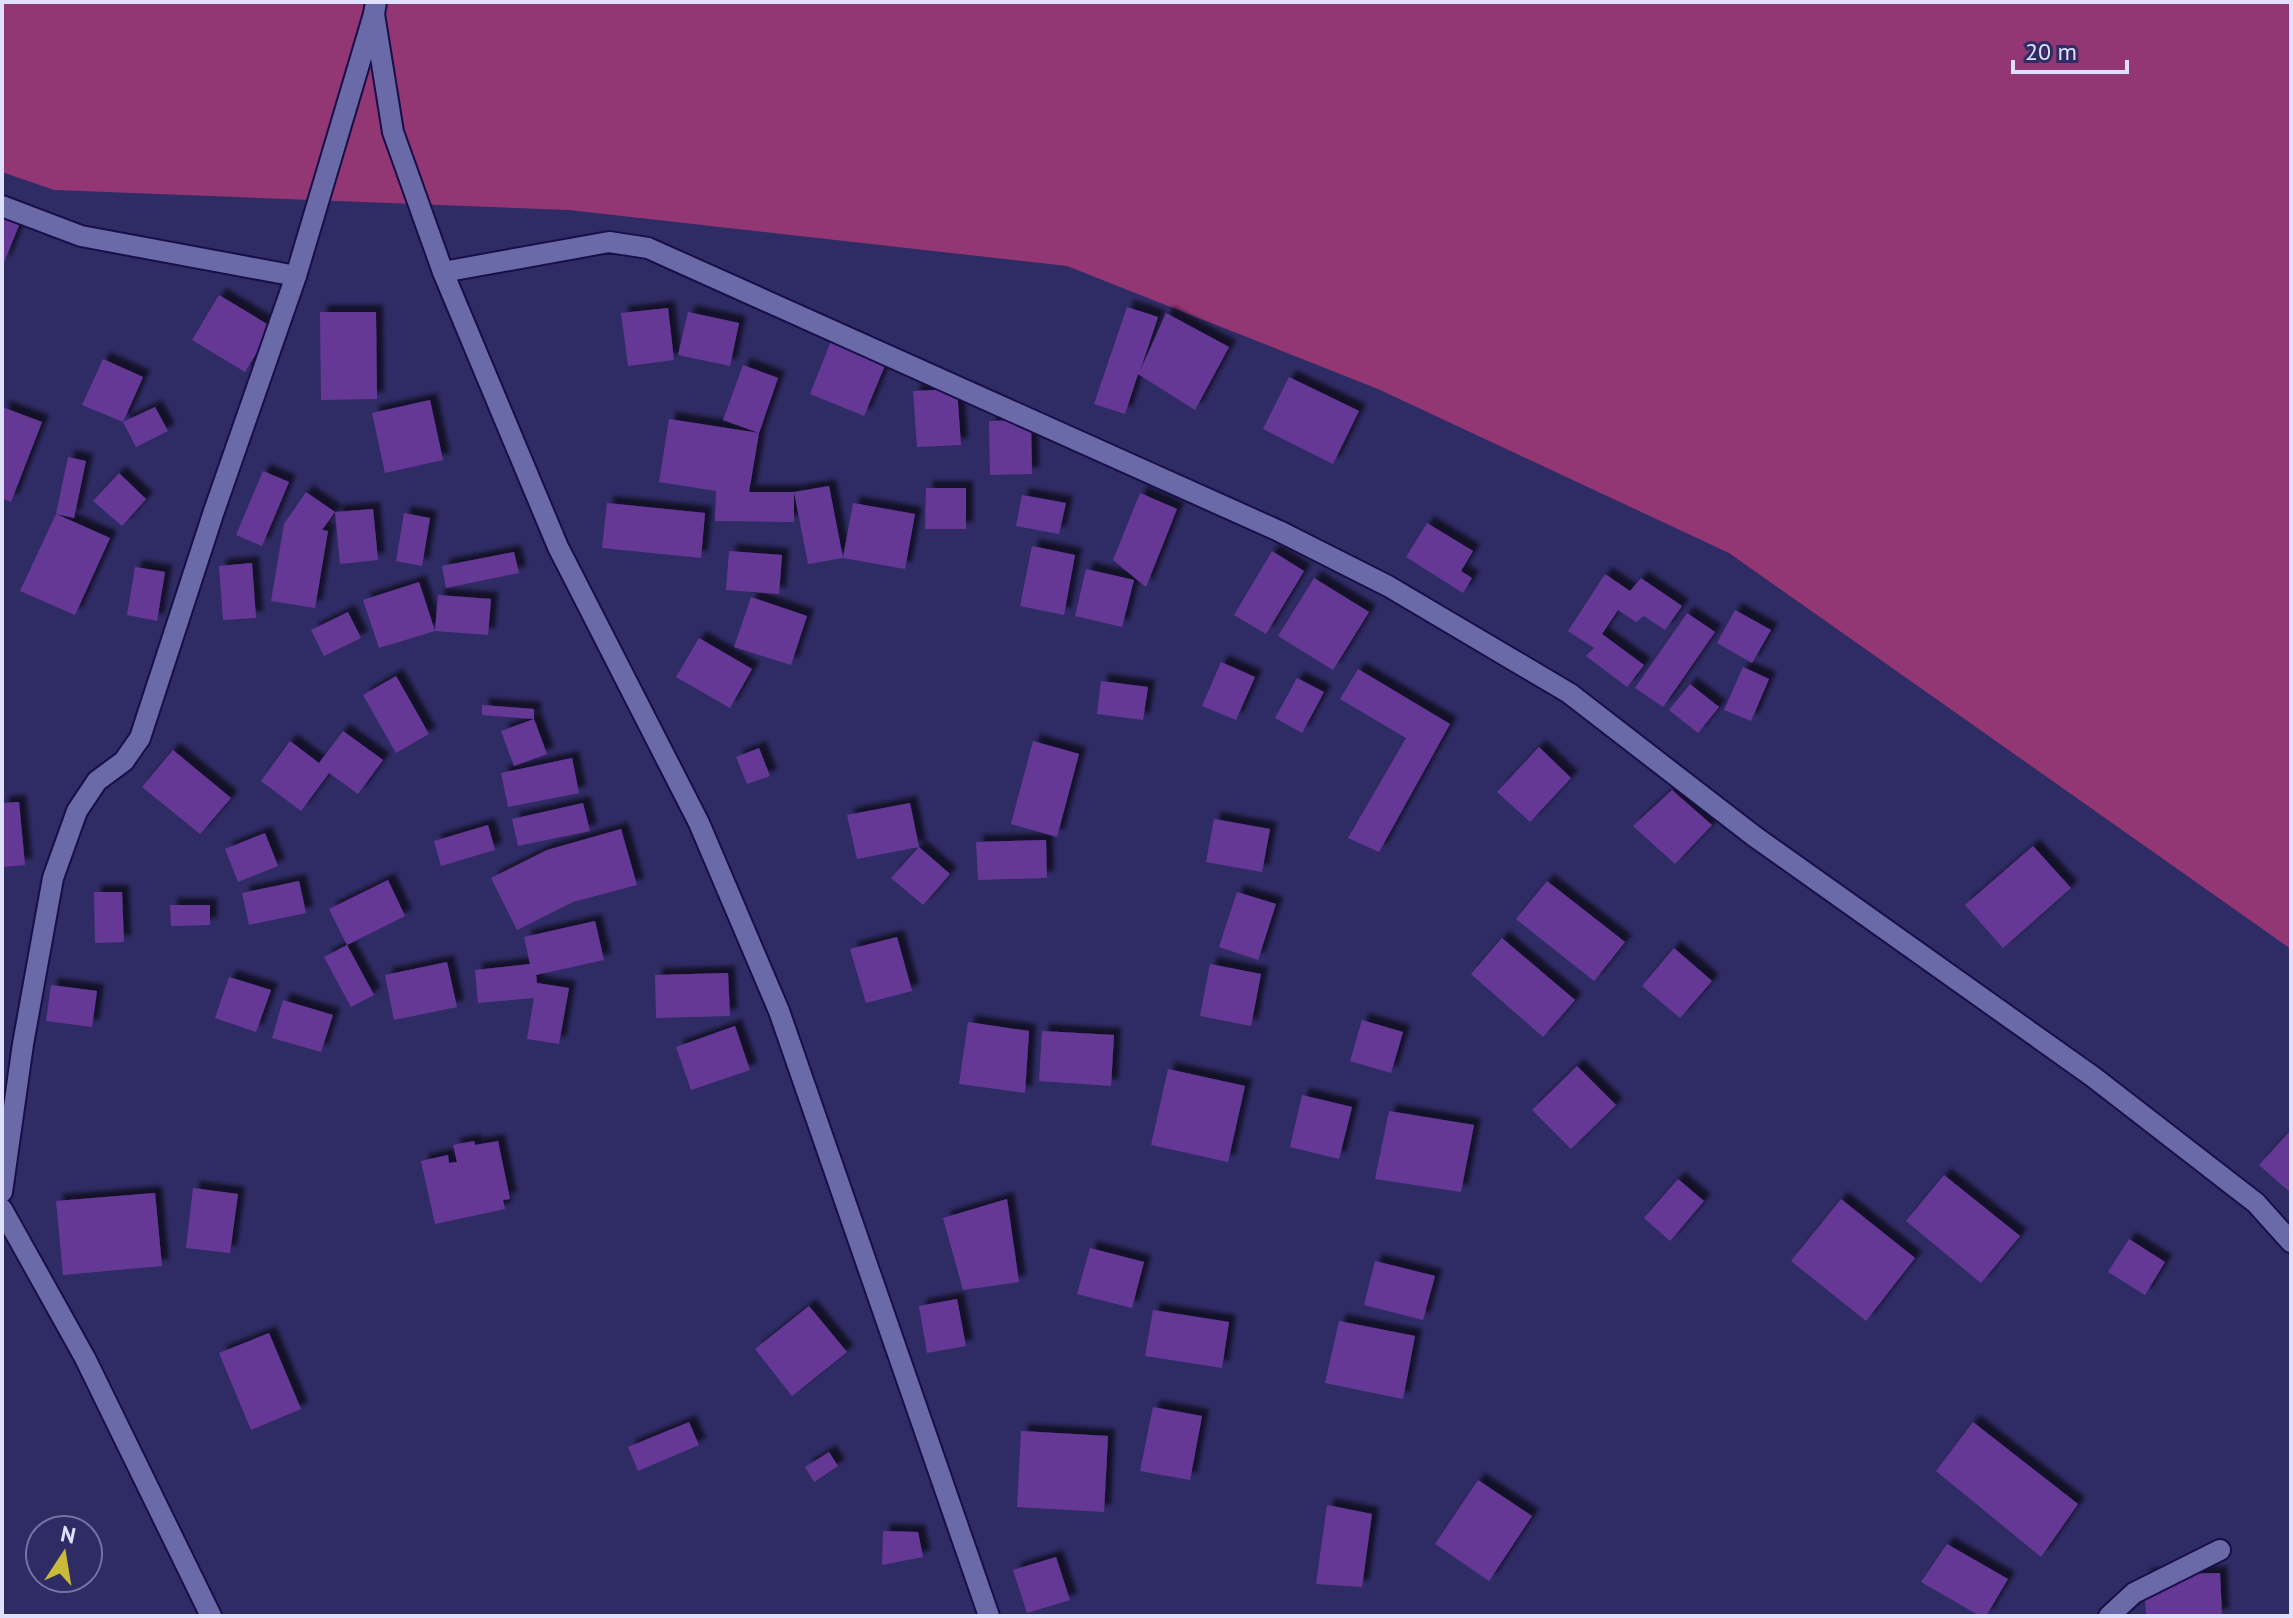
<svg xmlns="http://www.w3.org/2000/svg" width="2293" height="1618" viewBox="0 0 2293 1618" font-family="'PT Sans',sans-serif">
<defs>
<filter id="shadow"><feDropShadow dx="7" dy="-7" stdDeviation="2" flood-color="#0009"/></filter>
</defs>
<rect width="100%" height="100%" fill="#2f2b64"/>
<path fill="#933674" d="M2,2H2291V949L1729,553L1378,389L1067,266L569,210L54,190L2,172Z"/>
<g fill="#663896" filter="url(#shadow)">
<path d="M2,215L20,223L2,267Z"/>
<path d="M219,295L272,327L245,372L192,340Z"/>
<path d="M1127,307L1158,317L1140,371L1166,313L1229,347L1195,410L1138,374L1125,414L1094,404Z"/>
<path d="M668,308L674,360L628,366L621,313Z"/>
<path d="M320,312H376L377,399L321,400Z"/>
<path d="M688,312L739,323L730,366L678,355Z"/>
<path d="M831,341L886,363L864,416L810,394Z"/>
<path d="M103,359L143,377L123,422L82,405Z"/>
<path d="M743,365L778,378L759,433L723,420Z"/>
<path d="M1289,377L1359,411L1333,464L1263,429Z"/>
<path d="M957,389L961,445L917,447L913,391Z"/>
<path d="M430,400L443,460L385,473L372,413Z"/>
<path d="M2,407L42,422L11,502L2,498Z"/>
<path d="M155,407L168,431L136,447L123,422Z"/>
<path d="M669,419L759,433L749,492H794V522L715,521L716,491L659,482Z"/>
<path d="M1031,420L1032,474L990,475L989,421Z"/>
<path d="M68,457L86,461L74,518L56,514Z"/>
<path d="M263,471L289,482L262,546L236,535Z"/>
<path d="M119,473L146,499L122,526L93,501Z"/>
<path d="M829,486L843,558L808,564L794,492Z"/>
<path d="M926,488H966V529H925Z"/>
<path d="M306,492L335,512L322,530L328,531L315,608L271,601L284,524Z"/>
<path d="M1140,493L1177,509L1146,587L1113,560Z"/>
<path d="M1022,495L1066,503L1059,534L1016,526Z"/>
<path d="M607,503L705,513L701,558L602,548Z"/>
<path d="M853,503L915,514L905,569L843,558Z"/>
<path d="M373,509L378,560L340,564L335,512Z"/>
<path d="M404,513L430,518L422,566L396,561Z"/>
<path d="M56,514L110,538L75,615L20,591Z"/>
<path d="M1427,523L1473,551L1461,571L1472,578L1463,593L1406,557Z"/>
<path d="M1032,546L1075,555L1064,615L1020,606Z"/>
<path d="M729,551L782,555L779,594L726,590Z"/>
<path d="M1272,551L1304,571L1266,634L1234,615Z"/>
<path d="M514,552L519,573L446,588L442,566Z"/>
<path d="M252,563L256,618L223,620L219,566Z"/>
<path d="M135,567L165,572L157,621L127,615Z"/>
<path d="M1086,569L1134,580L1122,627L1075,616Z"/>
<path d="M1605,574L1630,591L1641,578L1682,606L1665,630L1644,616L1636,622L1618,610L1602,634L1644,665L1627,687L1586,656L1594,648L1568,631Z"/>
<path d="M1314,578L1369,612L1333,670L1278,636Z"/>
<path d="M419,582L435,631L379,648L363,600Z"/>
<path d="M438,595L491,599L488,635L435,631Z"/>
<path d="M751,597L807,616L791,665L734,647Z"/>
<path d="M1735,610L1771,630L1752,663L1717,643Z"/>
<path d="M348,612L361,638L324,656L311,630Z"/>
<path d="M1687,613L1715,632L1663,707L1635,688Z"/>
<path d="M699,638L752,669L730,708L676,677Z"/>
<path d="M1221,662L1255,677L1236,720L1202,706Z"/>
<path d="M1743,667L1769,679L1751,721L1724,710Z"/>
<path d="M1358,669L1450,724L1379,852L1348,838L1406,738L1340,699Z"/>
<path d="M396,676L429,734L396,753L363,695Z"/>
<path d="M1297,678L1324,692L1302,733L1275,718Z"/>
<path d="M1101,681L1148,687L1143,720L1097,714Z"/>
<path d="M1690,684L1719,707L1698,733L1669,710Z"/>
<path d="M482,705L534,709V719L482,715Z"/>
<path d="M534,719L547,754L514,766L501,731Z"/>
<path d="M343,731L383,760L358,794L329,773L301,811L261,781L290,741L319,763Z"/>
<path d="M1033,741L1079,754L1057,837L1011,824Z"/>
<path d="M1539,747L1571,778L1530,822L1497,792Z"/>
<path d="M759,748L770,776L747,784L736,757Z"/>
<path d="M173,750L231,798L200,834L142,787Z"/>
<path d="M572,758L579,793L508,807L501,773Z"/>
<path d="M1672,790L1712,825L1675,864L1633,826Z"/>
<path d="M19,802L25,865L2,867V803Z"/>
<path d="M583,803L590,831L518,846L512,819Z"/>
<path d="M910,803L919,847L857,859L847,815Z"/>
<path d="M1214,819L1270,829L1262,872L1206,862Z"/>
<path d="M488,825L495,850L441,866L434,841Z"/>
<path d="M621,829L637,885L573,902L517,930L491,878L547,850Z"/>
<path d="M265,833L278,866L238,882L225,849Z"/>
<path d="M1046,840L1047,878L978,880L976,842Z"/>
<path d="M2033,846L2071,888L2003,948L1965,905Z"/>
<path d="M919,847L950,874L923,905L891,878Z"/>
<path d="M388,880L405,916L347,945L329,909Z"/>
<path d="M299,881L306,913L249,925L242,893Z"/>
<path d="M1547,881L1625,942L1594,981L1516,919Z"/>
<path d="M94,892H122L124,942L95,943Z"/>
<path d="M1237,892L1276,904L1258,960L1219,947Z"/>
<path d="M170,905H210V925L171,926Z"/>
<path d="M595,921L604,960L536,975L537,983L569,988L559,1044L527,1039L534,998L478,1003L475,970L530,964L524,937Z"/>
<path d="M897,937L912,991L866,1003L850,949Z"/>
<path d="M1502,938L1575,1000L1543,1037L1471,974Z"/>
<path d="M347,945L374,995L351,1007L324,957Z"/>
<path d="M1674,948L1712,981L1680,1018L1642,986Z"/>
<path d="M447,962L457,1007L394,1020L385,975Z"/>
<path d="M1210,964L1261,974L1251,1026L1200,1016Z"/>
<path d="M728,973L730,1016L656,1018L655,975Z"/>
<path d="M229,977L271,990L256,1032L215,1018Z"/>
<path d="M51,985L97,991L92,1027L46,1021Z"/>
<path d="M283,1000L333,1015L321,1052L272,1038Z"/>
<path d="M1362,1020L1403,1032L1391,1073L1350,1061Z"/>
<path d="M968,1022L1029,1031L1025,1093L959,1084Z"/>
<path d="M735,1026L750,1070L691,1090L676,1047Z"/>
<path d="M1042,1031L1114,1035L1111,1086L1039,1081Z"/>
<path d="M1577,1066L1616,1105L1571,1149L1532,1110Z"/>
<path d="M1168,1069L1245,1086L1228,1162L1151,1145Z"/>
<path d="M1302,1095L1352,1107L1339,1159L1290,1147Z"/>
<path d="M1389,1111L1474,1125L1461,1192L1375,1179Z"/>
<path d="M2291,1130V1193L2259,1165Z"/>
<path d="M474,1141L475,1145L498,1141L510,1199L503,1200L505,1209L435,1224L421,1161L448,1155L449,1163L457,1162L453,1145Z"/>
<path d="M1944,1175L2020,1236L1981,1283L1906,1221Z"/>
<path d="M1678,1179L1704,1201L1670,1241L1644,1218Z"/>
<path d="M193,1188L238,1194L230,1253L186,1248Z"/>
<path d="M155,1193L162,1266L63,1275L56,1201Z"/>
<path d="M1007,1199L1019,1282L963,1290L943,1218Z"/>
<path d="M1841,1199L1915,1258L1866,1321L1791,1261Z"/>
<path d="M2129,1239L2165,1262L2145,1295L2108,1272Z"/>
<path d="M1090,1248L1144,1262L1132,1308L1077,1294Z"/>
<path d="M1375,1261L1435,1276L1423,1320L1364,1305Z"/>
<path d="M957,1299L966,1346L927,1353L919,1306Z"/>
<path d="M809,1306L847,1352L792,1396L755,1349Z"/>
<path d="M1153,1310L1229,1322L1222,1368L1145,1356Z"/>
<path d="M1339,1321L1415,1336L1403,1399L1325,1383Z"/>
<path d="M269,1333L301,1409L251,1430L219,1353Z"/>
<path d="M1153,1407L1202,1416L1190,1480L1140,1471Z"/>
<path d="M689,1422L699,1445L638,1471L628,1447Z"/>
<path d="M1973,1422L2078,1504L2041,1557L1936,1471Z"/>
<path d="M1021,1431L1108,1436L1104,1512L1017,1507Z"/>
<path d="M829,1452L838,1466L814,1482L805,1467Z"/>
<path d="M1478,1480L1532,1516L1489,1581L1435,1544Z"/>
<path d="M1327,1505L1372,1514L1362,1587L1316,1584Z"/>
<path d="M883,1531L918,1532L923,1557L882,1565Z"/>
<path d="M1947,1544L2008,1579L1986,1616H1980L1921,1582Z"/>
<path d="M1056,1557L1070,1600L1027,1613L1013,1570Z"/>
<path d="M2220,1573L2222,1616H2146L2144,1575Z"/>
</g>
<g fill="none" stroke-linecap="round" stroke-linejoin="round">
<defs>
<g id="minor">
<path d="M2,206L81,236L296,276"/>
<path d="M443,272L609,242L648,248L1279,531L1388,586L1569,693L1754,836L2092,1076L2256,1203L2291,1242"/>
<path d="M2,1192L23,1044L53,878L77,811L97,781L124,761L140,738L213,514L296,276L374,14"/>
<path d="M2,1209L85,1358L211,1616"/>
<path d="M2109,1616L2134,1593L2220,1550"/>
</g>
<path id="tertiary" d="M376,2L374,14L393,132L443,272L558,547L699,823L779,1011L989,1616"/>
</defs>
<use href="#minor" stroke="#190f47" stroke-width="24"/>
<use href="#tertiary" stroke="#190f47" stroke-width="24"/>
<use href="#minor" stroke="#6a6aa9" stroke-width="20"/>
<use href="#tertiary" stroke="#6a6aa9" stroke-width="20"/>
</g>
<rect width="2293" height="1618" fill="none" stroke="#dee0fc" stroke-width="8"/>
<g transform="translate(64 1554) rotate(12)"><circle r="38" fill="#2f2b64" stroke="#7573a1" stroke-width="2"/>
<path d="M0-6L14 30L0 20L-14 30Z" fill="#c8bb3b"/>
<text y="-12" font-size="22" font-weight="bold" text-anchor="middle" fill="#dee0fc">N</text>
</g>
<path d="M2013 60v12h114v-12" fill="none" stroke="#dee0fc" stroke-width="4"/>
<text x="2025" y="60" font-size="24" fill="#dee0fc" stroke="#2f2b64" stroke-width="6" paint-order="stroke">20 m</text>
</svg>
